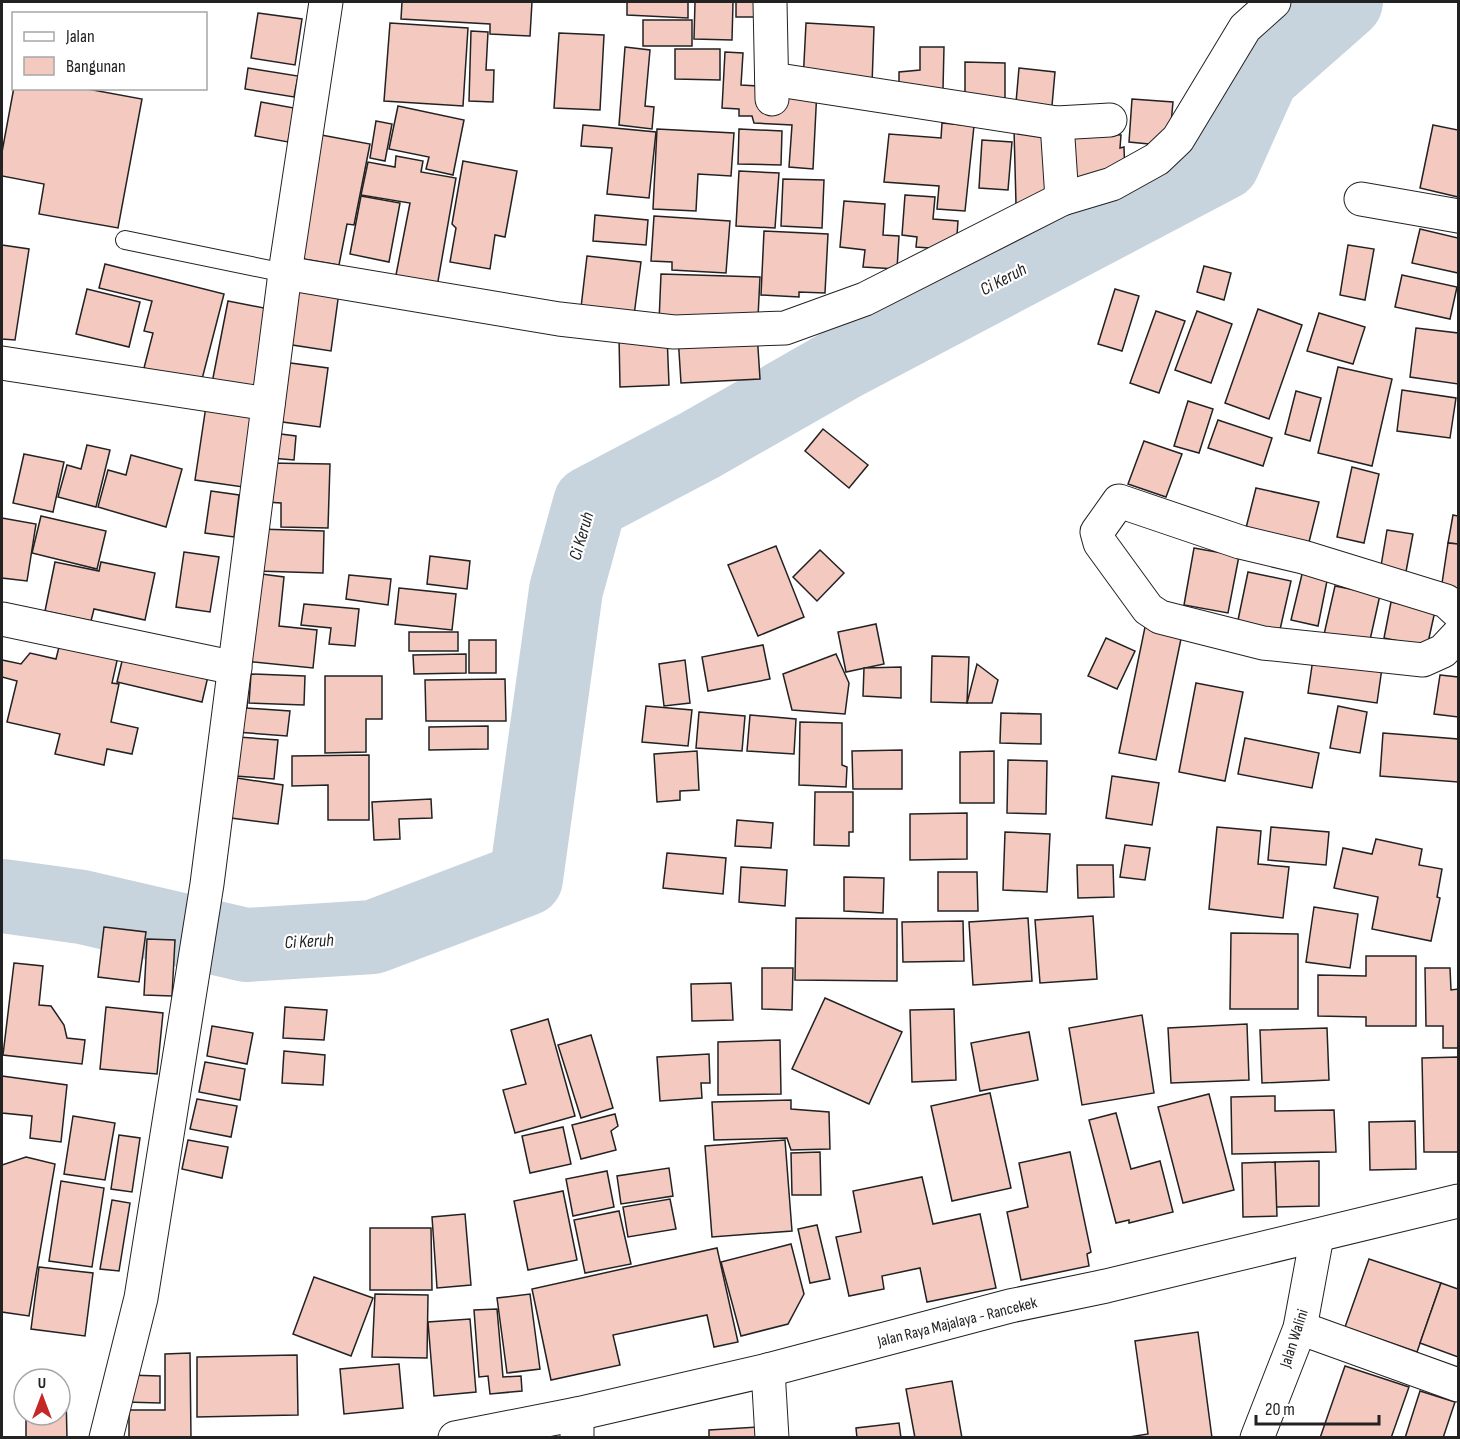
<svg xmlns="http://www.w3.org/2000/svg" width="1460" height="1439" viewBox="0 0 1460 1439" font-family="'Sofia Sans Condensed',sans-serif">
<rect width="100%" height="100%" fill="#fff"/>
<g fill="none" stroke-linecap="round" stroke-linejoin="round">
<path stroke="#c7d3dd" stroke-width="74" d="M2,896L82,907L246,945L373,937L526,879L566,590L590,503L700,445L842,364L1223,163L1262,76L1346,2"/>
</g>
<g fill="#f3c9c0" stroke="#222" stroke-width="1.5">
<path d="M402,2H532L530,36L490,34V24L401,19Z"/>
<path d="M627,2H688V18L627,15Z"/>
<path d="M695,2H733L732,40L694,39Z"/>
<rect x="736" y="2" width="22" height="15"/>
<path d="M258,13L302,19L295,65L251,58Z"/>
<rect x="643" y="20" width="49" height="26"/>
<path d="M390,23L468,28L463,106L384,101Z"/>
<path d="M806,23L874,27L872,85L803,82Z"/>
<path d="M471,31L488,32L486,70H494L493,102L469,101Z"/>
<path d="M559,33L604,35L600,110L554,108Z"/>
<path d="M625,47L650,50L645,106L654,107L652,129L619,125Z"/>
<path d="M920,47H944L943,89L899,88V72L920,70Z"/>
<path d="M675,49H720V80L675,79Z"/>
<path d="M725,52L743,53L741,85L758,86L757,106L777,108L779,87L817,89L813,169L789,167L792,125L754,123L752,116H739V109L722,108Z"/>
<path d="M965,62L1005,63V106L965,105Z"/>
<path d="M248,68L298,76L294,97L245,89Z"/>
<path d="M1019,68L1055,72L1051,117L1015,114Z"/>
<path d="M14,87L82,88L142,99L118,228L39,214L44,184L2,176V152Z"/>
<path d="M1132,99L1173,102L1169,146L1129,142Z"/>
<path d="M261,102L294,108L288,142L255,136Z"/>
<path d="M398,106L464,120L453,175L426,169L429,157L389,149Z"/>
<path d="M376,121L392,124L385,161L370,158Z"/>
<path d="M942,123L974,126L965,211L937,209L939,186L884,182L889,134L941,138Z"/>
<path d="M583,125L656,132L649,198L607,194L612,148L581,146Z"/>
<path d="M1433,125L1458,130V197L1420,188Z"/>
<path d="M657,129L734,133L731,176L698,174L696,211L653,209Z"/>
<path d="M739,129L782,131L781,165L738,164Z"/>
<path d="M1014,129H1051L1052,201L1016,204Z"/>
<path d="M1066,130L1121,135L1120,148L1124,147L1125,176L1065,177Z"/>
<path d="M316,134L370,144L354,225L347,224L339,265L298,258Z"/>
<path d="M982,140L1012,142L1008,190L979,188Z"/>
<path d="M396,156L423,161L421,172L456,178L437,287L395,280L410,203L361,195L368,162L395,167Z"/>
<path d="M463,161L517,171L505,237L495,235L490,269L450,262L456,228L452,224Z"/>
<path d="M739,171L779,173L775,228L736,226Z"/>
<path d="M783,179L824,180L822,228L781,226Z"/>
<path d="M905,195L935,197L933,219L958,221L956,250L916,247L917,237L902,235Z"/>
<path d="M361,196L400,203L389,262L350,254Z"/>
<path d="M844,201L885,204L883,235L899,236L897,269L863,267L865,250L840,247Z"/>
<path d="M595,215L648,220L646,245L593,241Z"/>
<path d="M654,216L730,221L726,273L672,270V262L651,261Z"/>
<path d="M1420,229L1458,238V273L1412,263Z"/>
<path d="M764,231L828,234L825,293L799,292V297L761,295Z"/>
<path d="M2,245L29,249L15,340L2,339Z"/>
<path d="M1348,245L1374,249L1365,300L1340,295Z"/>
<path d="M587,256L641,262L633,323L580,316Z"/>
<path d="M105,264L224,294L201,383L144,368L153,333L144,331L152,301L99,288Z"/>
<path d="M1204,266L1231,273L1224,300L1197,292Z"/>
<path d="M661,274L760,277L758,317L659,322Z"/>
<path d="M1402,275L1457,287L1450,319L1395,307Z"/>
<path d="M295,285L339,292L331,351L286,344Z"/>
<path d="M87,289L140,302L129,347L76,334Z"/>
<path d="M1115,289L1139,296L1122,351L1098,344Z"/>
<path d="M228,301L269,309L254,391L212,383Z"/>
<path d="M1258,309L1302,325L1269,419L1225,403Z"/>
<path d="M1156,311L1185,321L1159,393L1130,383Z"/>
<path d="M1197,311L1232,324L1211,383L1175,370Z"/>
<path d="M1319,313L1365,327L1353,364L1307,351Z"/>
<path d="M1416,328L1458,333V384L1410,377Z"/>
<path d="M757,332L760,379L681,383L678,336Z"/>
<path d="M667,335L669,385L620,387L619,336Z"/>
<path d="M283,362L328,368L320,427L275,421Z"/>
<path d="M1338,367L1392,379L1372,466L1318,453Z"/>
<path d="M1402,390L1456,398L1450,438L1397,431Z"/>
<path d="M1296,391L1321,398L1310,441L1285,434Z"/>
<path d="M1188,401L1213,409L1199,453L1174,446Z"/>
<path d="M206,406L255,413L243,487L195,480Z"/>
<path d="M1218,420L1272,438L1263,466L1208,448Z"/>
<path d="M823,429L868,465L849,488L805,451Z"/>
<path d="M273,433L296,436L294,460L271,458Z"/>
<path d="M1144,441L1182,454L1166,497L1128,484Z"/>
<path d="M87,445L110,450L96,507L58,497L67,465L81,469Z"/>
<path d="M24,454L64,462L53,512L13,503Z"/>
<path d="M131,455L182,469L166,527L98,507L108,470L126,475Z"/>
<path d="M267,463L330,464L328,528L281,527V503L266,502Z"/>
<path d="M1352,467L1379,474L1364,543L1337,537Z"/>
<path d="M1256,488L1319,502L1306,554L1243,540Z"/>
<path d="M211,491L239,495L234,537L205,533Z"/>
<path d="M1453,515L1458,516V544L1448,543Z"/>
<path d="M41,516L106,531L97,569L32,553Z"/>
<path d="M2,518L36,524L27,581L2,578Z"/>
<path d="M258,529L324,531L323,573L256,571Z"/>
<path d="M1387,530L1413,534L1405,577L1380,572Z"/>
<path d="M1448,543L1458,544V592L1441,590Z"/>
<path d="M776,546L804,617L758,636L728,565Z"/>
<path d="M1194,548L1239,556L1228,613L1184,605Z"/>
<path d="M820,550L844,573L817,601L793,577Z"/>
<path d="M184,552L219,557L210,612L176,607Z"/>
<path d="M430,556L470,561L467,589L427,584Z"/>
<path d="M55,562L99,571L101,562L155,573L145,620L94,609L91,621L45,611Z"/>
<path d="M1304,566L1329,571L1318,626L1291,620Z"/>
<path d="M1248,572L1291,581L1279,634L1237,625Z"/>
<path d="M254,573L284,577L279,626L317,630L313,668L244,661Z"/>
<path d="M349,575L391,579L388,605L346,599Z"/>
<path d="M1335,586L1380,595L1368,649L1323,639Z"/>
<path d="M399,588L456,594L452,630L395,624Z"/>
<path d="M1391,602L1435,611L1427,647L1384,638Z"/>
<path d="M304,604L359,609L355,646L329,644L331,628L301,625Z"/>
<path d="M876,624L884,664L846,672L838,632Z"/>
<path d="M1145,627L1182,634L1156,760L1119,753Z"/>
<rect x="409" y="632" width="49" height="19"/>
<path d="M1106,638L1135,651L1117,689L1088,676Z"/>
<path d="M61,639L119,652L112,683L119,684L111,722L138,728L132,754L107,749L104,765L55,754L60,734L7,722L17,681L2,677V660L21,664L30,653L56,659Z"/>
<rect x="469" y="640" width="27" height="33"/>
<path d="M763,645L770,679L708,691L702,657Z"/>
<path d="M124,653L209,672L202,702L117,682Z"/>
<path d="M466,654V673L414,674L413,655Z"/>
<path d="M836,654L849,683L845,714L792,710L783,674Z"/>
<path d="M932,656L969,657L967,703L931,702Z"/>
<path d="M1313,659L1382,668L1377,703L1308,693Z"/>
<path d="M685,660L690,703L664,706L659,664Z"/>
<path d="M977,664L998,680L992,703H967Z"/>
<path d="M901,667V698L863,696L864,668Z"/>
<path d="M251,674L305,676L304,705L249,703Z"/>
<path d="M1440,675L1458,677V717L1434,714Z"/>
<path d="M325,676H382V719H366V752L325,753Z"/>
<path d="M505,679L506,721H426L425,680Z"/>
<path d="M1196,683L1243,692L1225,781L1179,772Z"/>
<path d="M248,684L247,708L290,711L287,736L236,732Z"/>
<path d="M646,706L692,710L688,746L642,742Z"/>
<path d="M1338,706L1367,712L1360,753L1330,748Z"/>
<path d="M699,712L745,716L742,751L696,748Z"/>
<path d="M1001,713L1041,714V744L1000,743Z"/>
<path d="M750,715L796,719L794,754L747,751Z"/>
<path d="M800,722L842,723V765L847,767L846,787L799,785Z"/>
<path d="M488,726V749L429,750V727Z"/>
<path d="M1383,733L1458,739V782L1380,776Z"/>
<path d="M238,737L278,740L274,779L235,776Z"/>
<path d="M1245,738L1319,753L1312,788L1238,774Z"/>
<path d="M902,750V789H853L852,751Z"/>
<path d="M697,751L699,790L680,791V800L657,802L654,754Z"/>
<path d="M994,751V803H960V752Z"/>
<path d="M369,755V820H328V785L292,786V756Z"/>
<path d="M1008,760L1047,761L1046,814L1007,813Z"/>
<path d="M1112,776L1159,783L1152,825L1106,818Z"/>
<path d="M237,778L283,785L278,824L231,818Z"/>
<path d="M815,792H853V832H849V846L814,845Z"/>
<path d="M431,799L432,818L399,819L400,839L374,840L372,802Z"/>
<path d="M967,813V859L910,860V814Z"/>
<path d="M737,820L773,823L771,848L735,846Z"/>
<path d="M1217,827L1261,831L1258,864L1289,867L1283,918L1209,909Z"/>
<path d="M1271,827L1329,832L1326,865L1268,860Z"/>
<path d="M1005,832L1050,834L1047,892L1003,890Z"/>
<path d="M1376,839L1422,849L1419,865L1442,869L1437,897L1440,898L1431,941L1372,929L1378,897L1334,888L1343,848L1372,854Z"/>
<path d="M1125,845L1150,848L1145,880L1120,877Z"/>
<path d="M667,853L726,858L723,894L663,888Z"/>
<path d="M1077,865H1113L1114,897L1078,898Z"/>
<path d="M741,867L787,870L785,906L739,902Z"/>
<path d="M938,872H977L978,911H938Z"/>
<path d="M844,877L884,878L883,913L844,911Z"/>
<path d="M1314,907L1358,914L1350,968L1306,962Z"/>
<path d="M1093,916L1097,979L1040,983L1035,920Z"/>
<path d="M796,918L897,919V981L795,980Z"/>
<path d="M1028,918L1032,981L973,985L969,922Z"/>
<path d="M963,921L964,961L903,962L902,922Z"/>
<path d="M104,927L146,932L139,982L98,977Z"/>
<path d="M1231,933L1298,934V1009H1230Z"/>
<path d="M147,939L175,940L172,996L144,995Z"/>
<path d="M1366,956H1416V1026H1366V1017L1318,1016V975L1366,976Z"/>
<path d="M14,963L43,966L39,1005L51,1006L64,1025L67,1038L85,1040L82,1064L3,1055Z"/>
<path d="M762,968H793L792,1010L762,1009Z"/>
<path d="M1425,968H1450L1451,990L1458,989V1048H1443V1026H1426Z"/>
<path d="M731,983L733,1020L692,1021L691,984Z"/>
<path d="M825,998L902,1032L869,1104L792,1069Z"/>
<path d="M106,1007L163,1013L157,1074L100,1069Z"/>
<path d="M285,1007L327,1010L324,1040L283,1038Z"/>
<path d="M954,1009L956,1080L912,1082L910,1010Z"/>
<path d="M1142,1015L1154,1093L1082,1105L1069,1028Z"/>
<path d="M548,1019L575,1116L515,1133L503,1090L526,1084L511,1030Z"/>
<path d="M1247,1024L1249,1080L1171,1083L1168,1028Z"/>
<path d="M212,1026L253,1033L247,1064L207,1056Z"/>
<path d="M1327,1028L1329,1080L1262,1083L1260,1030Z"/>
<path d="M1029,1032L1038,1080L980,1091L971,1043Z"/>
<path d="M591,1035L613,1108L581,1118L558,1045Z"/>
<path d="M780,1040L781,1094L718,1095V1042Z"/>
<path d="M284,1051L325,1055L323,1085L282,1083Z"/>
<path d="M709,1054L710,1083H701L702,1098L660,1101L657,1057Z"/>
<path d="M1458,1057V1152H1424L1422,1058Z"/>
<path d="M205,1062L245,1069L240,1100L199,1092Z"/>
<path d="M2,1076L67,1085L61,1142L30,1138L32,1116L2,1113Z"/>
<path d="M990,1093L1011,1188L952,1201L931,1106Z"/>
<path d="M1209,1094L1234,1190L1183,1203L1158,1107Z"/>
<path d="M1275,1096V1111L1334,1110L1336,1152L1232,1154L1231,1097Z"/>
<path d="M197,1099L237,1106L231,1137L190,1129Z"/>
<path d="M791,1100V1109L829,1112L830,1149L791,1150L787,1138L714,1140L712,1102Z"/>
<path d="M1116,1113L1131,1169L1160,1161L1173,1212L1129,1223V1220L1116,1223L1089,1120Z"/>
<path d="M615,1114L618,1126L611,1131L616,1150L581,1159L572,1125Z"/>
<path d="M73,1116L115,1123L105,1180L64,1174Z"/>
<path d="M1415,1121L1416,1169L1370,1170L1369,1122Z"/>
<path d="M563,1127L571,1164L530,1173L522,1136Z"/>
<path d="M119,1135L140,1138L132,1192L111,1189Z"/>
<path d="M188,1140L228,1147L222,1178L182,1169Z"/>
<path d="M785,1140L792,1231L712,1237L705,1146Z"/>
<path d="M820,1152L821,1195H792L791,1153Z"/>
<path d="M1070,1152L1091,1252L1087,1254L1089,1266L1021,1280L1007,1212L1028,1207L1019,1163Z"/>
<path d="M26,1157L55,1164L29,1316L2,1312V1165Z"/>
<path d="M1319,1161V1206L1276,1207L1275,1162Z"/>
<path d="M1275,1162L1277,1216L1243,1217L1242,1163Z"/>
<path d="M669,1168L673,1196L621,1204L617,1176Z"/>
<path d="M607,1171L614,1207L573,1216L566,1179Z"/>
<path d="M922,1177L933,1224L980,1214L996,1288L927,1302L920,1268L882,1276L884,1289L849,1296L836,1237L861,1232L853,1191Z"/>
<path d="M61,1181L104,1188L92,1267L49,1261Z"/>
<path d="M563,1191L577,1260L528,1270L514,1201Z"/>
<path d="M670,1199L676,1229L628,1237L623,1207Z"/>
<path d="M112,1200L130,1203L119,1271L100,1269Z"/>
<path d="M619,1211L631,1264L585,1273L574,1220Z"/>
<path d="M465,1214L471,1285L437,1288L432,1217Z"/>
<path d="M817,1225L830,1279L810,1283L798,1229Z"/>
<path d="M370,1228H431L432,1290H370Z"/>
<path d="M791,1244L804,1294L788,1324L741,1336L721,1262Z"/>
<path d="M717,1248L738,1342L714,1347L707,1315L613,1335L620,1365L551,1380L532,1289Z"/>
<path d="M1369,1259L1441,1283L1417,1352L1345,1327Z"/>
<path d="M39,1267L93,1273L85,1336L31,1329Z"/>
<path d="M314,1277L373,1298L351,1356L293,1334Z"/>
<path d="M1441,1283L1458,1289V1357L1420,1343Z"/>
<path d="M375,1294L428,1295L427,1358L372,1357Z"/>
<path d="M530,1294L540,1369L507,1373L497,1298Z"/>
<path d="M497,1309L503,1377L521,1376L522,1391L490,1394L488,1376L479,1377L474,1310Z"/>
<path d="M470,1319L476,1392L434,1396L428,1322Z"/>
<path d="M1198,1332L1212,1438H1123L1148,1434L1135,1341Z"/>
<path d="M190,1353L191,1438H129V1410H165V1354Z"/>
<path d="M297,1355L298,1415L197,1417V1357Z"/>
<path d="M399,1364L403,1408L344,1414L340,1369Z"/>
<path d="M1345,1366L1409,1387L1391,1438H1320Z"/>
<path d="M126,1375L160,1376V1403L125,1402Z"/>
<path d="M952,1381L962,1438H915L906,1389Z"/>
<path d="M1420,1391L1455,1402L1443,1438H1405Z"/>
<path d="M60,1393H66L67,1438H26V1415H60Z"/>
<path d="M899,1423L901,1438H857L856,1428Z"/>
<path d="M758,1427V1438H709V1430Z"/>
</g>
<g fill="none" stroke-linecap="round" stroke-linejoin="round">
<defs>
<path id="lane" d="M125,240L285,273"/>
<g id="street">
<path d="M770,2L772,99"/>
<path d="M772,79L1057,123L1110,120"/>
<path d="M1057,123L1062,199"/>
<path d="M1361,199L1458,216"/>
<path d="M285,273L559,319L674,332L785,328L865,299L1062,199L1112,184L1157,159L1178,139L1245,28L1274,2"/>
<path d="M2,363L268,404"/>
<path d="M1458,612L1446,601L1303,557L1240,542L1119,501L1097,532L1100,543L1148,609L1160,617L1263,643L1423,660L1443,651L1458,635"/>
<path d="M2,619L235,668"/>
<path d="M1300,1328L1458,1385"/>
<path d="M768,1370L772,1438"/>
<path d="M106,1438L141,1298L207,884L285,273L326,2"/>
<path d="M577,1438V1414"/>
</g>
<g id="secondary">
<path d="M455,1438L577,1414L768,1370L1010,1306L1106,1286L1458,1201"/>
<path d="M1257,1438L1300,1328L1317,1236"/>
</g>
</defs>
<use href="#lane" stroke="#222" stroke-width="20"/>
<use href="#street" stroke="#222" stroke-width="35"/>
<use href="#secondary" stroke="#222" stroke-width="35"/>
<use href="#lane" stroke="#fff" stroke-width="18"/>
<use href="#street" stroke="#fff" stroke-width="33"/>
<use href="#secondary" stroke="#fff" stroke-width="33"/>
</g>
<g text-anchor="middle" stroke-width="4.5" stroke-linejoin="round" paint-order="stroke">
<g font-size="16" fill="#222" stroke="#fff">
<text transform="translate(957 1321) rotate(-14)" y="6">Jalan Raya Majalaya - Rancekek</text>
<text transform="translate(1293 1338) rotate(-72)" y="6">Jalan Walini</text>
</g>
<g font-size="18" font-style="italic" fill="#222" stroke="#fff">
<text transform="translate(1003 279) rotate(-28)" y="6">Ci Keruh</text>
<text transform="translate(581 536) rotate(-74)" y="6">Ci Keruh</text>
<text transform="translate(309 941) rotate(-3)" y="6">Ci Keruh</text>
</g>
</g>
<rect width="1460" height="1439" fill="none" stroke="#222222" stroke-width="6"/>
<rect x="12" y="12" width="195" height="78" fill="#ffffff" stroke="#a7a7a7" stroke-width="1.5"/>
<rect x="24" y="32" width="30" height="9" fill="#ffffff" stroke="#a7a7a7" stroke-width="1.5"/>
<text x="66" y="42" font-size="18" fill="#222222">Jalan</text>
<rect x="24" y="57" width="30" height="18" fill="#f3c9c0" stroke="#a7a7a7" stroke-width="1.5"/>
<text x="66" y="72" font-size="18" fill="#222222">Bangunan</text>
<g transform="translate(42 1397)"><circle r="28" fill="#ffffff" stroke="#a7a7a7" stroke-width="1.5"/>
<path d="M0-4.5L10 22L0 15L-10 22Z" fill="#c62828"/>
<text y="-9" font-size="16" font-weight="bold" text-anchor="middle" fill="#222222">U</text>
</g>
<path d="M1256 1415v9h123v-9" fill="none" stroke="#222222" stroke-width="3"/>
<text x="1265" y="1415" font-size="18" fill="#222222" stroke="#ffffff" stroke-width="4.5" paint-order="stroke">20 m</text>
</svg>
